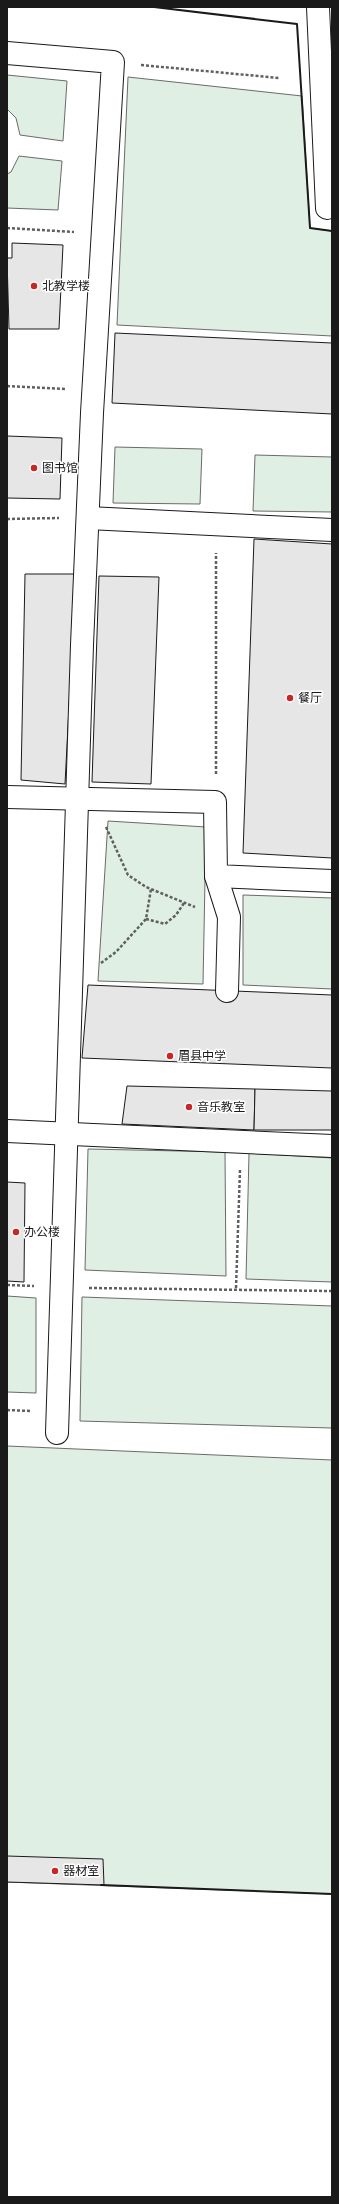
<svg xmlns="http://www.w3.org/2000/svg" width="339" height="2204" viewBox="0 0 339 2204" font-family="'DejaVu Sans','Noto Sans SC',sans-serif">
<rect width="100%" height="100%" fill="#fff"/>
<g fill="#e0efe3" stroke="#6a6a6a">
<path d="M7,75L67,81L63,141L20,135L16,118L7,109Z"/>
<path d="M128,77L302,96L310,228L332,231V336L117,325Z"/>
<path d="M19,156L62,161L58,210L7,208V174L11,172Z"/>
<path d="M115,447L202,449L200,504L113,503Z"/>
<path d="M255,455L332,457V512L253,511Z"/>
<path d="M108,821L206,827L203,984L98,981Z"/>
<path d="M243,895L332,898V989L243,985Z"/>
<path d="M88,1149L225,1152L226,1276L85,1270Z"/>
<path d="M249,1153L332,1158V1282L246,1279Z"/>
<path d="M7,1296L36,1298V1393L7,1392Z"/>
<path d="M82,1297L332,1306V1428L80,1421Z"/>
<path d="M7,1446L332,1460V1894L7,1882Z"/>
</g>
<g fill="#e6e6e6" stroke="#1a1a1a">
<path d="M12,243L63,245L59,329H9L7,258H12Z"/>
<path d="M115,333L332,343V414L112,403Z"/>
<path d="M7,436L62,438L60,499L7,498Z"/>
<path d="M254,539L332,544V858L243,853Z"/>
<path d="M25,574H76L65,784L21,780Z"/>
<path d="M99,576L159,577L151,784L92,782Z"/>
<path d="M88,985L332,995V1068L82,1058Z"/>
<path d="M127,1086L255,1089L254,1130L122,1124Z"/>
<path d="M255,1089L332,1091V1130H254Z"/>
<path d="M7,1182L25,1183L24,1282L7,1281Z"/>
<path d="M7,1856L103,1859L104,1885L7,1882Z"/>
</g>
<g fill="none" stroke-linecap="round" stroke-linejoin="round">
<defs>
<g id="minor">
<path d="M318,7L327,208"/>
<path d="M7,53L113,62L92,413L82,645L57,1433"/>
<path d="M88,518L332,530"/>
<path d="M7,797L215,802L216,876L332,881"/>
<path d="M216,876L229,917L227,991"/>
<path d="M7,1131L332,1146"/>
</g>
</defs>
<use href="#minor" stroke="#1a1a1a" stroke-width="24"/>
<g stroke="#5f5f5f" stroke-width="2.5" stroke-dasharray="3 2" stroke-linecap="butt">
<path d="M141,65L279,78"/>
<path d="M7,228L74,232"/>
<path d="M7,386L66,389"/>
<path d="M7,519L59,518"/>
<path d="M216,774V553"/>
<path d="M106,827L128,875L146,887L195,907"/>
<path d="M146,919L165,924L176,915L184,903"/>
<path d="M101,963L116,952L146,919L151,889"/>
<path d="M7,1285L34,1286"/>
<path d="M89,1288L332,1291"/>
<path d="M236,1288L240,1170"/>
<path d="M7,1410L30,1411"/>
</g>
<use href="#minor" stroke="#fff" stroke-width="22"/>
<g stroke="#1a1a1a" stroke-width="2">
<path d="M154,7L297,24L310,228L332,231"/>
<path d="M101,1885L332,1894"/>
</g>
</g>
<g fill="#c62828" stroke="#fff" stroke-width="1.5">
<circle cx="34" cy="286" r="4"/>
<circle cx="34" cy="468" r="4"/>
<circle cx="290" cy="698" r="4"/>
<circle cx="170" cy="1056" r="4"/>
<circle cx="189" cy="1107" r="4"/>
<circle cx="16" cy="1232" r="4"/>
<circle cx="55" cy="1871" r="4"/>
</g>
<g text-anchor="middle" stroke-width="3" stroke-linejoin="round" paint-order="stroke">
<g font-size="12" fill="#1a1a1a" stroke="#fff" text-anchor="start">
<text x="42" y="290">北教学楼</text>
<text x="42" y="472">图书馆</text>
<text x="298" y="702">餐厅</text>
<text x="178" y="1060">眉县中学</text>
<text x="197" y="1111">音乐教室</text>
<text x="24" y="1236">办公楼</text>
<text x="63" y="1875">器材室</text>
</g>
</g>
<rect width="339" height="2204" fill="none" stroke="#1a1a1a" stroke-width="16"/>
</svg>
